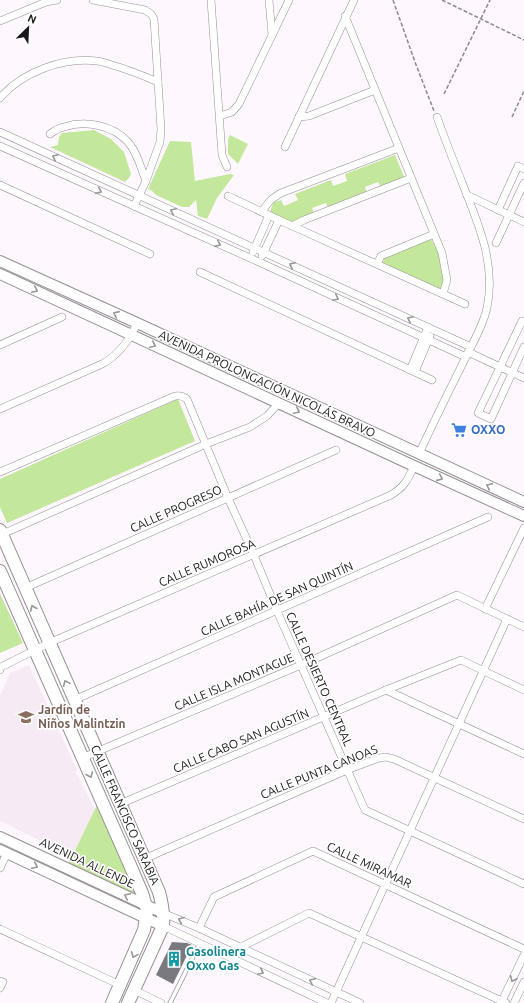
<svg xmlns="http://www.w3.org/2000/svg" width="524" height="1003" viewBox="0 0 524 1003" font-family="Ubuntu,sans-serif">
<rect width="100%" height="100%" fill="#fef8fe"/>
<path fill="#f6eaf5" d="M29,665L77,770L75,773L77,774L95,810L72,856L0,821V696L10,673Z"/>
<g fill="#c3e79b">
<path d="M94,130L111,139L124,152L131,174L129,178L125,182L50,147L58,145L59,137L62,133Z"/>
<path d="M230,135L248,144L238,164L228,154V140Z"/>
<path d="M170,141L191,142L195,181L230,174L234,175L217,198L207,219L198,216L196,200L189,207H182L156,195L152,191L148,189Z"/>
<path d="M395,155L405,179L381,188L378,182L365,187L367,193L328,208L326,203L312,208L314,214L293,223L270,212L273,203L281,200L284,206L298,200L295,194L331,180L333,186L347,181L345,174Z"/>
<path d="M431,239L439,254L446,280L441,292L382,264L385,258Z"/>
<path d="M178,399L195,441L7,523L0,507V479Z"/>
<path d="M0,594L23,643L0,653Z"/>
<path d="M97,805L142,900L68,865Z"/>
</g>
<path fill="#7b7980" d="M172,942L187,943L192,945L173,984L156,975Z"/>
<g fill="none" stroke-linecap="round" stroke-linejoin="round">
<defs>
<path id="lane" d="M170,1003L200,943"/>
<g id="street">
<path d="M93,0L145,10L151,14L154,19L161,129L160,142L146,181"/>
<path d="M211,0L222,155L227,167"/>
<path d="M269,0L272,35"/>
<path d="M345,16L442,253L447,280L443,294"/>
<path d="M0,21L46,2L57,0"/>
<path d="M0,98C22,72 63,57 97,61C101,61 105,63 109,64C126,69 142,75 158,82"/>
<path d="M220,116L232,112L239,104L289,0"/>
<path d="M299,117L309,116L375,90"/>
<path d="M0,132L471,347"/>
<path d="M50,134C54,131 59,128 64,127C85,120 113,125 128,142C137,152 141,168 146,181L134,206"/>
<path d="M0,146L259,262L466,357"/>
<path d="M285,147L354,0"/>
<path d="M0,185L150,254"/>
<path d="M467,195L524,222"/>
<path d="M228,196L279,220L465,304"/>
<path d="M498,210L518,166L524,169"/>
<path d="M262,212C268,202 271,199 281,193L399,148"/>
<path d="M292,226L304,220L411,178"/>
<path d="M496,243L524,183"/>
<path d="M253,252L269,215"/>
<path d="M262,256L279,220"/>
<path d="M377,264L381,256L434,234"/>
<path d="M200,272L432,380"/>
<path d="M524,322L522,321L478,413L491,419L524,347"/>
<path d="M0,345L62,317"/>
<path d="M468,352L524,378"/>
<path d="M410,370L428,327"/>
<path d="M415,372L430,336"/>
<path d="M0,409L102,364C119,355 129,341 137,323"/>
<path d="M419,454C432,425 446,397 460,369C469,349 482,330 487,308C496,264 479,225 463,185C454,162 445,140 437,117"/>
<path d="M0,472L175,396C180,395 183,396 187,399L228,498L254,555L277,611L365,810L524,884"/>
<path d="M0,535L206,444L250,427L267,416L279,403"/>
<path d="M25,588L336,450"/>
<path d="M485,609L524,528"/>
<path d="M0,670L1,667L49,643L391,495C404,487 408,480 414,466"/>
<path d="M386,690L524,754"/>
<path d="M74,700L488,517"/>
<path d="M82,758L301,665L457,595L524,627"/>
<path d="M120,804L386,690L461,660L524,690"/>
<path d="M144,859L347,770L379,758L386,757L394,759L524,819"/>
<path d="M0,868L7,853"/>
<path d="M163,913L199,928L360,1003"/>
<path d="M163,926L327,1003"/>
<path d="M199,928L214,897L313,851L524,949"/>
<path d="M0,929L120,985"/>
<path d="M241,947L309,913L506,1003"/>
<path d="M0,981L3,982L0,988"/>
<path d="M134,990L161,1003"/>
<path d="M331,1003L507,619"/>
<path d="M501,1003L524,955"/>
<path d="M514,1003L524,982"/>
</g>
<g id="secondary">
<path d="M0,261L137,323L524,502"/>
<path d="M0,274L414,466L524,516"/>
<path d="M0,837L163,913"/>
<path d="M0,850L163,926"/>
</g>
<g id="primary">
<path d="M0,530L159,892C162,903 164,914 163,926L128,1003"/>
<path d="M0,571L130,865L142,893L147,910L146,918L144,930L112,1003"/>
</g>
</defs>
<use href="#lane" stroke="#958f95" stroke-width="5"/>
<use href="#street" stroke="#958f95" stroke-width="8"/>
<use href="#secondary" stroke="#958f95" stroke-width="12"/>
<use href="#primary" stroke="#958f95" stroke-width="14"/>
<g stroke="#8c888c" stroke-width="1.5" stroke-dasharray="4 2" stroke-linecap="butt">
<path d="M393,0L415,62L434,111"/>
<path d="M442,0L524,40"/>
<path d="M444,94L490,0"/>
<path d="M512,117L524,91"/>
</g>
<use href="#lane" stroke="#fff" stroke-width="3.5"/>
<use href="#street" stroke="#fff" stroke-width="7"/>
<use href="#secondary" stroke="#fff" stroke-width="10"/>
<use href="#primary" stroke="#fff" stroke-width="12"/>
</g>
<defs><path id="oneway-chevron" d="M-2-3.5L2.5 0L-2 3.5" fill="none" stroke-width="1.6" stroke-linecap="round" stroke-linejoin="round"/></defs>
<g stroke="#989798">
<use href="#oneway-chevron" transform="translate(55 157) rotate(-155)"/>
<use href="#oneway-chevron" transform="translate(99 191) rotate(24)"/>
<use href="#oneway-chevron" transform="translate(173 211) rotate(-155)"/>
<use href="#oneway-chevron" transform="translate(218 244) rotate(24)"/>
<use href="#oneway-chevron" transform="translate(292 265) rotate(-155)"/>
<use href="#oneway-chevron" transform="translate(35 290) rotate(25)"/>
<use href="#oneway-chevron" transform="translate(336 298) rotate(25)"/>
<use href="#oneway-chevron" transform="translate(116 314) rotate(-156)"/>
<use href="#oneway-chevron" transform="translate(410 319) rotate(-155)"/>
<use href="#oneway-chevron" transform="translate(153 345) rotate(25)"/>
<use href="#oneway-chevron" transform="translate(297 411) rotate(25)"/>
<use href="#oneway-chevron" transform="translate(440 478) rotate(24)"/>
<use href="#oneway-chevron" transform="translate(489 486) rotate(-155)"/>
<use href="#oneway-chevron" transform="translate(33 608) rotate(-113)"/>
<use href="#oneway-chevron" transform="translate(66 683) rotate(-114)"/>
<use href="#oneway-chevron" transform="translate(90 775) rotate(67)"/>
<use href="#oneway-chevron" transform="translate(35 866) rotate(25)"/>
<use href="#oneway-chevron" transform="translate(127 896) rotate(-155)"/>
<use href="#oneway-chevron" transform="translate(181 920) rotate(-157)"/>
<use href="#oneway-chevron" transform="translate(134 955) rotate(114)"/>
<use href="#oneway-chevron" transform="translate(261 972) rotate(25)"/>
<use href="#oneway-chevron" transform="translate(513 979) rotate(115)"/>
<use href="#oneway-chevron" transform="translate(312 981) rotate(-155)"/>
</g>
<defs>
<symbol id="supermarket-bare" viewBox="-9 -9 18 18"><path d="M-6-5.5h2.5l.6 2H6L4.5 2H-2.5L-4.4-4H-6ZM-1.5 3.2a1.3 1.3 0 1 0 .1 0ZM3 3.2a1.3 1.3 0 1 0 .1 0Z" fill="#3f7fe0" stroke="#fff" stroke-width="2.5" paint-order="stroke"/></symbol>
<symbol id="school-bare" viewBox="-9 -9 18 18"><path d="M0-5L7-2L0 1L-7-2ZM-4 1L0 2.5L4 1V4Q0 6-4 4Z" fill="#8d6e63" stroke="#fff" stroke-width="2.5" paint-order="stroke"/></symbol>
<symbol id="building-bare" viewBox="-9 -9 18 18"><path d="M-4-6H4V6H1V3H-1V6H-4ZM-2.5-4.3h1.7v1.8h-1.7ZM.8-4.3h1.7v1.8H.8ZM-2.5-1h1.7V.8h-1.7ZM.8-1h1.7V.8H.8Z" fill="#0f9aa8" stroke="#fff" stroke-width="2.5" paint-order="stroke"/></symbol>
</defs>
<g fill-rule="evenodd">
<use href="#supermarket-bare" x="448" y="419" width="22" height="22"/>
<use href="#school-bare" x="15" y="706" width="22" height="22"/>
<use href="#building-bare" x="163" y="948" width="22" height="22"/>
</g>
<g text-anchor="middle" stroke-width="3.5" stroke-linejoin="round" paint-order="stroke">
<g font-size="12" fill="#1a181a" stroke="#fff">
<text transform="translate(267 384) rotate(25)" y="4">AVENIDA PROLONGACIÓN NICOLÁS BRAVO</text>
<text transform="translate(176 509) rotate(-24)" y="4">CALLE PROGRESO</text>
<text transform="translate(207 563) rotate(-23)" y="4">CALLE RUMOROSA</text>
<text transform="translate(277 599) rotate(-24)" y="4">CALLE BAHÍA DE SAN QUINTÍN</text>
<text transform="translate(319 679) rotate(66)" y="4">CALLE DESIERTO CENTRAL</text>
<text transform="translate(234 682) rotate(-23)" y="4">CALLE ISLA MONTAGUE</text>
<text transform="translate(241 741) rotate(-23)" y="4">CALLE CABO SAN AGUSTÍN</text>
<text transform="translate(319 772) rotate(-22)" y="4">CALLE PUNTA CANOAS</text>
<text transform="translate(125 815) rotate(66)" y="4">CALLE FRANCISCO SARABIA</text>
<text transform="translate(87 863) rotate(25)" y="4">AVENIDA ALLENDE</text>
<text transform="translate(369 865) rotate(25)" y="4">CALLE MIRAMAR</text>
</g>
<g font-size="12" font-weight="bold" fill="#366cbe" stroke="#fff" text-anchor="start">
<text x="471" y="434">OXXO</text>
</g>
<g font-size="12" font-weight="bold" fill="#785e54" stroke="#fff" text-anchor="start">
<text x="38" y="714">Jardín de<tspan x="38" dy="14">Niños Malintzin</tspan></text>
</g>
<g font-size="12" font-weight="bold" fill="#0d838f" stroke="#fff" text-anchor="start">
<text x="186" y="956">Gasolinera<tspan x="186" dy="14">Oxxo Gas</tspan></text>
</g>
</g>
<g transform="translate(28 28) rotate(24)" stroke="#ffffff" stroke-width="3" paint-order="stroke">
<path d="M0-3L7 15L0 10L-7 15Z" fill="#1a181a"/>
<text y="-6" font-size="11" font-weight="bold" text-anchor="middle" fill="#1a181a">N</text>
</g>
</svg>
